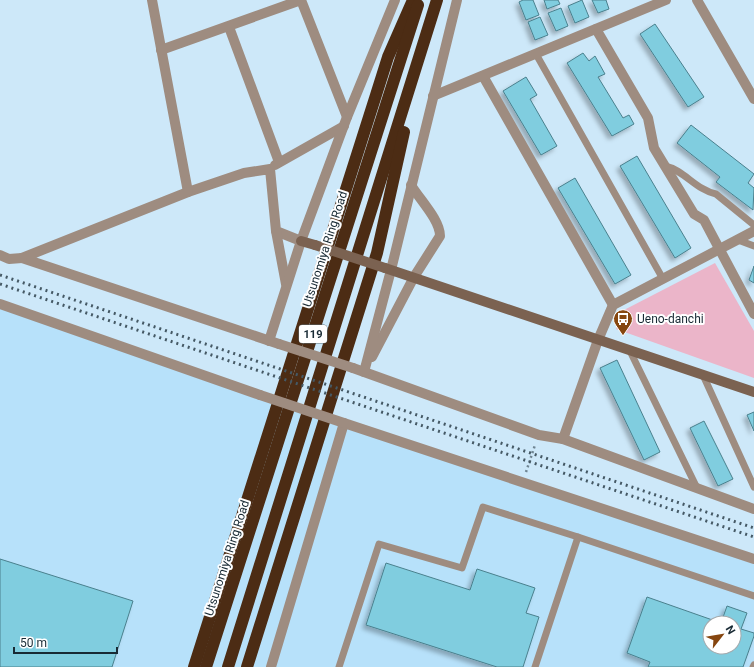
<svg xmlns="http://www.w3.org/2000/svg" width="754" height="667" viewBox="0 0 754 667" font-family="Roboto,sans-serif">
<defs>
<filter id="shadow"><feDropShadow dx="-3.5" dy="3.5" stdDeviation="2" flood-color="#0004"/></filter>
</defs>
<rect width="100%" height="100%" fill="#cde8f9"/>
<path fill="#b7e1fa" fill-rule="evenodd" d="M0,304L754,564V667H0ZM710,623H734V647H710Z"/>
<path fill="#ebb5c9" d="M715,263L754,331V378L616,329L624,310Z"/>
<g fill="#80cddf" stroke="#4a808d" filter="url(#shadow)">
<path d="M523,0H533L539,15L526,20L519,2Z"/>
<path d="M544,0H558L560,4L547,9Z"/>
<path d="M582,0L589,17L575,23L568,6Z"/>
<path d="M592,0H606L609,9L598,13Z"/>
<path d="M561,8L568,26L556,31L548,13Z"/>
<path d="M540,17L548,35L535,40L528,22Z"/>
<path d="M655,24L704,97L688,107L640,34Z"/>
<path d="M583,53L589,61L595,56L605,74L598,77L623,118L629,115L634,124L612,136L567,63Z"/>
<path d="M526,77L537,95L530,99L557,146L541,155L503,91Z"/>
<path d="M691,125L754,174L748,183L754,188L753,210L716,182L720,177L677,143Z"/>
<path d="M637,156L691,248L675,258L620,166Z"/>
<path d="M575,178L631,275L615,284L558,188Z"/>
<path d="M754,266V283L749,280Z"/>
<path d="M617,360L660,452L644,460L600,368Z"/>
<path d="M754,412V431L747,415Z"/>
<path d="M704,421L733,479L718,486L690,428Z"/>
<path d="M0,559L133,601L112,667H0Z"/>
<path d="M386,563L470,590L477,569L535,588L526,613L539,617L523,667H497L366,625Z"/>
<path d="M647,597L721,623H710V647H734V623H721L727,606L747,613L741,629L754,633V636L743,667H648L650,662L627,653Z"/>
</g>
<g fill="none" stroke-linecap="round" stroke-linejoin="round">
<path stroke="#6f8593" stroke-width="2.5" stroke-dasharray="2 3" stroke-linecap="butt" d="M526,472L535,445"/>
<g stroke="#9e8c80" stroke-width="7">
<path d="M536,54L663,279"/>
<path d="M665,166C684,170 696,190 716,194L754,225"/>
<path d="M738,240L754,246"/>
<path d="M630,351L697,488"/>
<path d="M703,375L754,487"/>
<path d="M339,667L379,544L462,568L483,507L578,537"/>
<path d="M535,667L578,537L754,596"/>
<path d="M753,667L754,665"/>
</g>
<g stroke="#9e8c80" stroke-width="10">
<path d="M152,0L188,192L244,173L270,169L276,231L301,241"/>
<path d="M697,0L754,99"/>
<path d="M229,27L279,162"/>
<path d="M596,29L648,118L654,148L694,214L704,220L754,314"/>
<path d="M161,50L301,0L347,117"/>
<path d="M483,76L613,305"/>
<path d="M433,96L666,0"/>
<path d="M275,165L344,126"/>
<path d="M188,192L22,258L279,344"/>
<path d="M276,231L286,284"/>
<path d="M0,255L9,259L22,258"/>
<path d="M0,304L260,395"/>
<path d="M269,341L301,241L347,117L395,0"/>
<path d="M372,357L414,277L440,236C440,220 420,200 411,185"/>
<path d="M353,368L539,435L563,439L754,509"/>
<path d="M364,372L391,270L457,0"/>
<path d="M563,439L598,340L613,305L754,231"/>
<path d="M271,667L344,423L754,559"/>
</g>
<g stroke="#7b6251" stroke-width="10">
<path d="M301,241L315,245"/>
<path d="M385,268L754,392"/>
</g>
<g stroke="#4c2c14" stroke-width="12">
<path d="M194,667L376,95L388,57L413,0"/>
<path d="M206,667L418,5"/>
<path d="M228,667L437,0"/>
<path d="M247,667L377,253L404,132"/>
</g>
<g stroke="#455965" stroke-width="3" stroke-dasharray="2 4" stroke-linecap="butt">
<path d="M0,275L754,528"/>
<path d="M0,284L754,537"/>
</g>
<g stroke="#9e8c80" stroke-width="10">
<path d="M279,344L353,368"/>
<path d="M260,395L344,423"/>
</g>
<path stroke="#7b6251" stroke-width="10" d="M315,245L385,268"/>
</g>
<defs>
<symbol id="bus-pin" viewBox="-11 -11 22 30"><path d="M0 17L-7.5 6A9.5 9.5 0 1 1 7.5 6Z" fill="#86460f" stroke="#fff"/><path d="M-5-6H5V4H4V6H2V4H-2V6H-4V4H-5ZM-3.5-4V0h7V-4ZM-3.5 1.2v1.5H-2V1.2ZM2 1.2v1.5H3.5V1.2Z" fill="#fff"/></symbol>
</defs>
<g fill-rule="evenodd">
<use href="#bus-pin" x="612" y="308" width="22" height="30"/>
</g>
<g text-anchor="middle" stroke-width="4" stroke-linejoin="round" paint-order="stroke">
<rect fill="#fff" stroke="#5d6a71" stroke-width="1" x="299" y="325" width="28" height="18" rx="3"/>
<g font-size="11" font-weight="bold" fill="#182a34">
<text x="313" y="338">119</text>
</g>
<g font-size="12" fill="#182a34" stroke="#fff">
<text transform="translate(325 249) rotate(-72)" y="4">Utsunomiya Ring Road</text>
<text transform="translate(227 558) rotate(-72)" y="4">Utsunomiya Ring Road</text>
</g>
<g font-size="12" fill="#182a34" stroke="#fff" text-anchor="start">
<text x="637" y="323">Ueno-danchi</text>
</g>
</g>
<g transform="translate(722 635) rotate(59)"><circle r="19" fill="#ffffff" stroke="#a3aaae"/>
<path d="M0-3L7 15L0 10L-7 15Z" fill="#86460f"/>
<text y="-6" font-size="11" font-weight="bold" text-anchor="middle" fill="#182a34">N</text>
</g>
<path d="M14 647v6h103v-6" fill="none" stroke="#182a34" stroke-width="2"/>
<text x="20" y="647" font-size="12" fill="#182a34" stroke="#ffffff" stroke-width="3" paint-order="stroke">50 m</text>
</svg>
